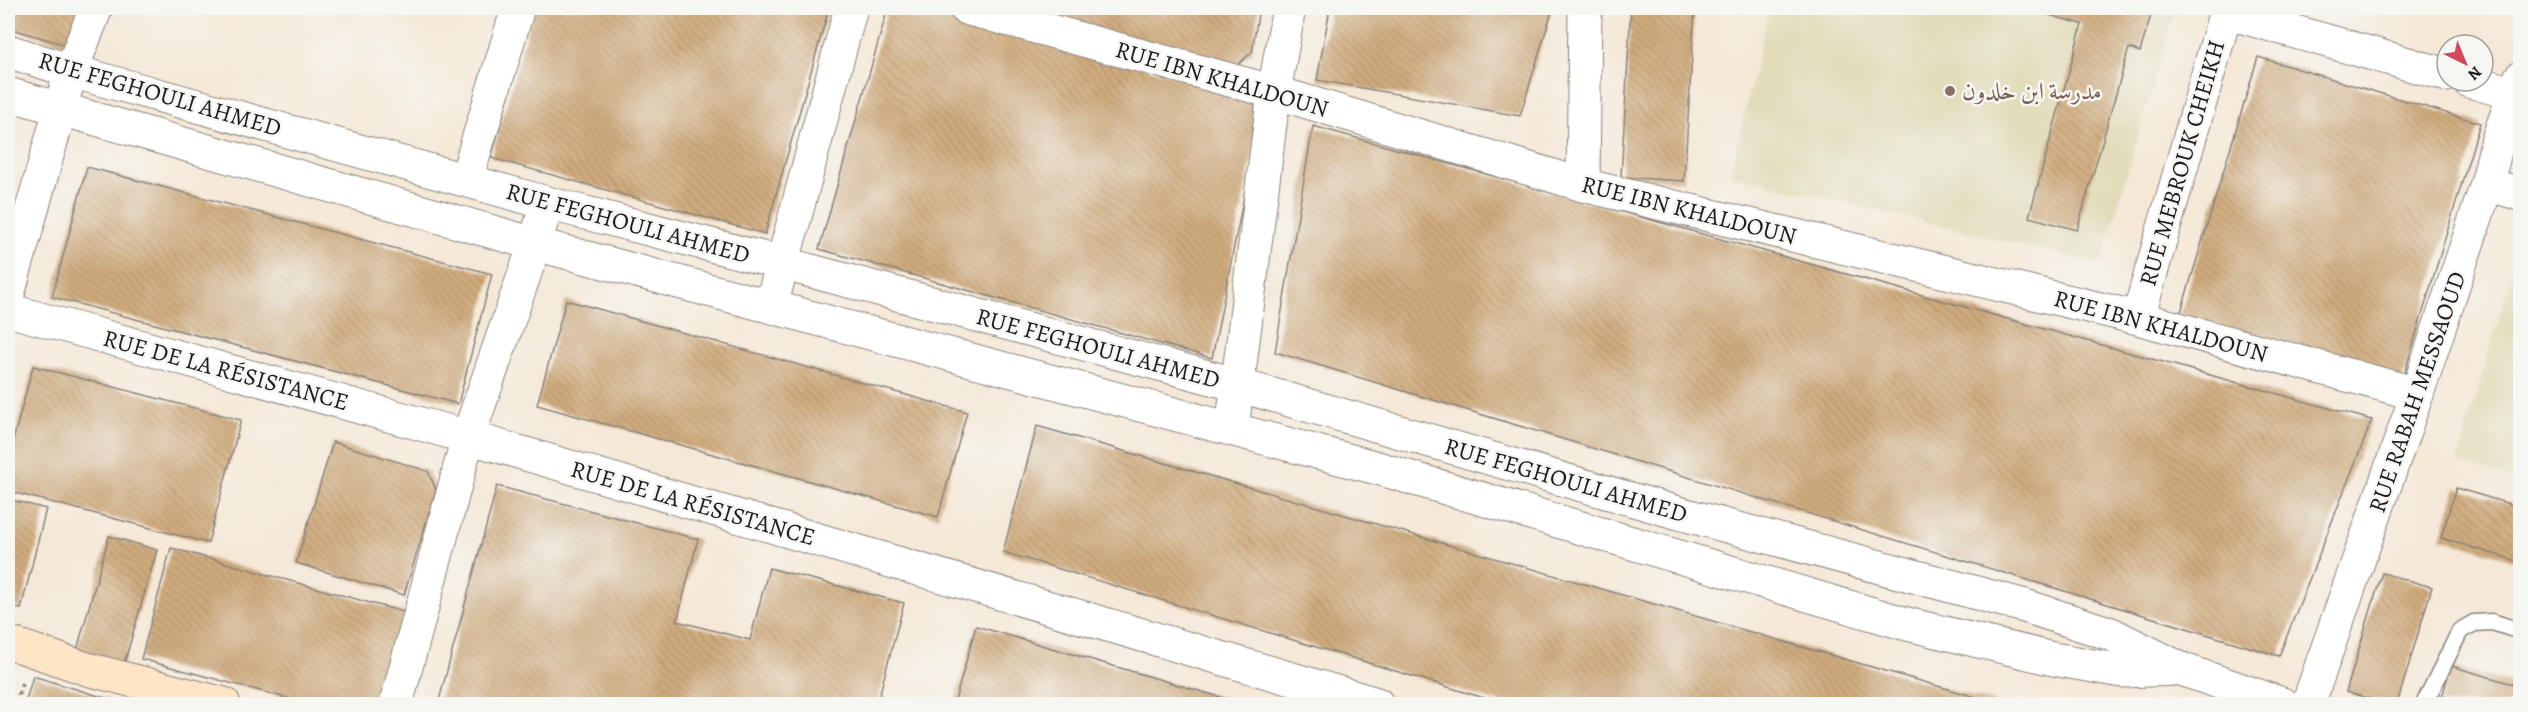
<svg xmlns="http://www.w3.org/2000/svg" width="2528" height="712" viewBox="0 0 2528 712" font-family="Alegreya,Amiri,serif">
<defs>
<pattern id="building-back-hatch" width="6" height="6" patternUnits="userSpaceOnUse" patternTransform="scale(1.5)"><rect width="6" height="6" fill="#d0ac7e"/><path d="M-1 5l2 2M0 0l6 6M5-1l2 2" fill="none" stroke="#b2936c"/></pattern>
</defs>
<rect width="100%" height="100%" fill="#f6f6f2"/>
<filter id="ink" filterUnits="userSpaceOnUse"><feTurbulence type="fractalNoise" baseFrequency=".0167" numOctaves="2"/><feDisplacementMap in="SourceGraphic" scale="12" xChannelSelector="R" yChannelSelector="G"/><feConvolveMatrix kernelMatrix="1 2 1 2 8 2 1 2 1" color-interpolation-filters="sRGB"/></filter>
<filter id="wash" filterUnits="userSpaceOnUse"><feTurbulence type="fractalNoise" baseFrequency=".008" numOctaves="4" result="noise"/><feDisplacementMap in="SourceGraphic" scale="24" xChannelSelector="R" yChannelSelector="G"/><feGaussianBlur stdDeviation="1.35" result="paint"/><feColorMatrix in="noise" values="0 0 0 0 0 0 0 0 0 0 0 0 0 0 0 0 0 1.4 0 .05"/><feComposite in="paint" operator="in"/></filter>
<g filter="url(#wash)">
<rect width="100%" height="100%" fill="#f5e8d7"/>
<g fill="#e2dcba">
<path d="M1769,8H2175L2101,264L1730,175Z"/>
<path d="M2519,247H2520V481L2457,462Z"/>
</g>
<g id="blocks">
<g fill="url(#building-back-hatch)">
<path d="M8,8H81L70,46L8,28Z"/>
<path d="M534,8H829L765,234L491,158Z"/>
<path d="M888,8H926L1263,100L1212,358L819,249Z"/>
<path d="M1028,8H1259L1252,52L1233,69Z"/>
<path d="M1330,8H1553L1520,116L1317,80Z"/>
<path d="M1631,8H1695L1684,181L1621,177Z"/>
<path d="M2044,8H2153L2140,52L2129,48L2077,230L2029,217L2082,24L2042,13Z"/>
<path d="M2258,57L2480,123L2402,381L2180,315Z"/>
<path d="M1313,126L2372,420L2279,656L1275,352Z"/>
<path d="M87,167L492,274L458,404L52,297Z"/>
<path d="M566,300L967,412L938,517L537,405Z"/>
<path d="M33,366L241,420L208,543L8,491V459Z"/>
<path d="M1037,426L2000,704H1504L1003,552Z"/>
<path d="M333,442L428,471L436,490L404,595L296,563Z"/>
<path d="M497,486L698,539L677,621L750,640L769,568L904,603L877,704H438Z"/>
<path d="M2456,488L2520,507V562L2441,538Z"/>
<path d="M8,499L46,509L21,609L8,606Z"/>
<path d="M109,536L157,550L124,664L77,650Z"/>
<path d="M171,548L407,613L382,704H309L141,659Z"/>
<path d="M2382,573L2432,587L2397,704H2388L2346,692Z"/>
<path d="M976,626L1244,704H954Z"/>
<path d="M2451,666L2520,686V704H2440Z"/>
<path d="M33,676L125,704H25Z"/>
</g>
</g>
</g>
<g filter="url(#ink)">
<use href="#blocks" fill-opacity="0" stroke="#88827a" stroke-width="1.5"/>
<g fill="none" stroke-linecap="round" stroke-linejoin="round">
<defs>
<path id="service" d="M2424,704L2460,631L2474,623L2492,622L2520,631"/>
<g id="minor">
<path d="M966,8L1274,92L1583,185L2138,318L2417,394"/>
<path d="M2225,12L2447,75"/>
<path d="M2469,81L2516,94"/>
<path d="M466,180L518,8"/>
<path d="M2487,184L2520,194"/>
<path d="M1583,185L1585,8"/>
<path d="M8,294L71,71L96,8"/>
<path d="M771,306L851,8"/>
<path d="M2138,318L2227,8"/>
<path d="M1232,429L1274,92L1289,8"/>
<path d="M396,704L468,437L535,244L547,203"/>
<path d="M2308,704L2417,394L2487,184L2498,139L2520,78"/>
</g>
<g id="tertiary">
<path d="M8,51L71,71L547,203L785,264L1238,385L1675,512L2025,606L2111,634L2181,669L2282,704"/>
<path d="M8,94L535,244L1381,469L1903,623L2053,659L2122,671L2178,669"/>
<path d="M8,310L468,437L1377,704"/>
</g>
<path id="secondary" d="M8,642L87,669L224,704"/>
</defs>
<use href="#service" stroke="#88827a" stroke-width="19"/>
<use href="#minor" stroke="#88827a" stroke-width="35"/>
<use href="#tertiary" stroke="#88827a" stroke-width="35"/>
<use href="#secondary" stroke="#88827a" stroke-width="35"/>
<path stroke="#88827a" stroke-width="4" stroke-dasharray="4.5 4.5" stroke-linecap="butt" d="M16,704L22,683"/>
<use href="#service" stroke="#fff" stroke-width="16"/>
<use href="#minor" stroke="#fff" stroke-width="33"/>
<use href="#tertiary" stroke="#fff" stroke-width="33"/>
<use href="#secondary" stroke="#fde5c5" stroke-width="33"/>
</g>
</g>
<circle fill="#8d6e63" stroke="#f6f6f2" stroke-width="2" cx="1950" cy="91" r="6"/>
<g text-anchor="middle" stroke-width="5" stroke-linejoin="round" paint-order="stroke">
<g font-size="24" fill="#1c1c1c" stroke="#f6f6f2">
<text transform="translate(1222 79) rotate(16)" y="8">RUE IBN KHALDOUN</text>
<text transform="translate(160 94) rotate(16)" y="8">RUE FEGHOULI AHMED</text>
<text transform="translate(2182 163) rotate(-74)" y="8">RUE MEBROUK CHEIKH</text>
<text transform="translate(1689 210) rotate(14)" y="8">RUE IBN KHALDOUN</text>
<text transform="translate(628 223) rotate(15)" y="8">RUE FEGHOULI AHMED</text>
<text transform="translate(2161 326) rotate(15)" y="8">RUE IBN KHALDOUN</text>
<text transform="translate(1098 348) rotate(15)" y="8">RUE FEGHOULI AHMED</text>
<text transform="translate(226 370) rotate(15)" y="8">RUE DE LA RÉSISTANCE</text>
<text transform="translate(2417 392) rotate(-71)" y="8">RUE RABAH MESSAOUD</text>
<text transform="translate(1566 480) rotate(16)" y="8">RUE FEGHOULI AHMED</text>
<text transform="translate(693 503) rotate(16)" y="8">RUE DE LA RÉSISTANCE</text>
</g>
<g font-size="24" fill="#785e54" stroke="#f6f6f2" text-anchor="start">
<text x="1962" y="99">مدرسة ابن خلدون</text>
</g>
</g>
<rect width="2528" height="712" fill="none" stroke="#f6f6f2" stroke-width="30"/>
<g transform="translate(2465 63) rotate(137)"><circle r="28" fill="#f6f6f2" stroke="#9f9f9c" stroke-width="1.5"/>
<path d="M0-4.5L10 22L0 15L-10 22Z" fill="#d1495b"/>
<text y="-9" font-size="16" font-weight="bold" text-anchor="middle" fill="#1c1c1c">N</text>
</g>
</svg>
